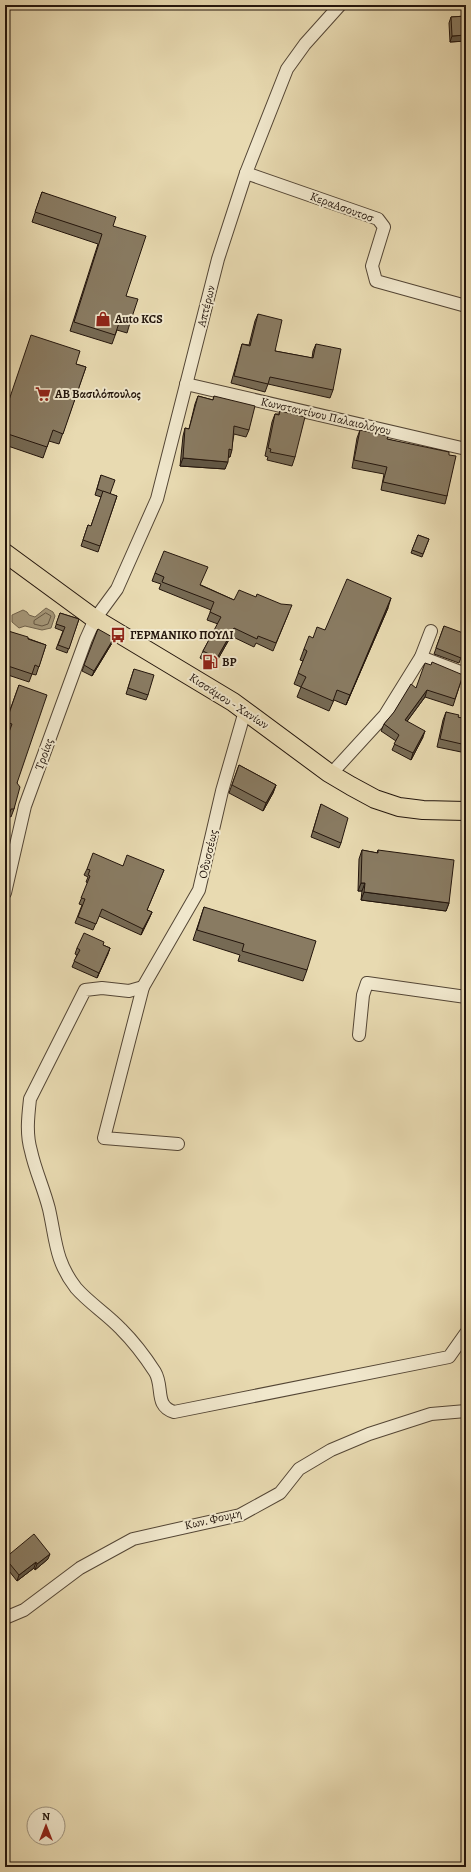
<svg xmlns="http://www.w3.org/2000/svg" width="471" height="1872" viewBox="0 0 471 1872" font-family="Alegreya,serif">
<rect width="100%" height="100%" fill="#e8dab1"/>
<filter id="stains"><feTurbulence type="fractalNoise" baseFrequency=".005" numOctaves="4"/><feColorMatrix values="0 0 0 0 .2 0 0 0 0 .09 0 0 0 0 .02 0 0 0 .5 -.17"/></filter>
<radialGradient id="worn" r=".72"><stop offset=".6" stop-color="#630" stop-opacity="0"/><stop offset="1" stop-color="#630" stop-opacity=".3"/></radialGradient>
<path fill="#a59779" stroke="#71634d" d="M46,608L53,612L55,616L51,628L42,630L25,626L19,628L12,622V615L23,610L27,612L29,615L35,617Z"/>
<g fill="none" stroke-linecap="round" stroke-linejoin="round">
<path stroke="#645642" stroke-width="1" d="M46,613L51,616L48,624L42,626L34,624V621Z"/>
<defs>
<g id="street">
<path d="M246,173L378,219L384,227L372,266L376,281L466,306"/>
<path d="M186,384L466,449"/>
<path d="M421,657L466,674"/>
<path d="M331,774L385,715L421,657L431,631"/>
<path d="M5,893L25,806L86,639L95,619L117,589L157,499L218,259L246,173L287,69L305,44L340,5"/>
<path d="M143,987L129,991L102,988L85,990L30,1099C28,1117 26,1134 31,1151C35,1170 44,1189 49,1209C56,1240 55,1261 76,1288C89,1303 107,1314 121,1329C133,1341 146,1358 155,1372C164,1387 154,1406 174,1412L449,1357L466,1333"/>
<path d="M359,1035L363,995L367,983L466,997"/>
<path d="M178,1144L104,1138L143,987L199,890L222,791L245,711"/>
<path d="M5,1618L24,1610L80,1568L133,1539L240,1515L280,1493L299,1469L331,1450L369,1434L431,1414L466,1411"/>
</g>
<path id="primary" d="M5,553L95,619L233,702L329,773L351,786L375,799L399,807L423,810L466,811"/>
</defs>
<use href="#street" stroke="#544635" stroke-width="14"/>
<use href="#primary" stroke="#23150c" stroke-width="20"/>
<use href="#street" stroke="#f0e7cc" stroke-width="12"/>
<use href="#primary" stroke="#e8dab1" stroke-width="18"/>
</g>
<g fill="#766a54" stroke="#23150c">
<path d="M466,16V41L450,42L449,23L451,17Z"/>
<path d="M42,192L113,226L126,296L130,323L127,333L117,330L112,344L70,331L98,244L32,222Z"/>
<path d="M258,314L275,351L312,358L313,351L316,344L333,390L330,398L268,384L265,392L231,383L240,351L242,344L249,345L255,321Z"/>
<path d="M76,364L86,367L59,444L49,441L43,458L5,445V411Z"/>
<path d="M198,396L213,400L214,396L249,430L246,437L234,434L230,457H228L225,469L180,466L183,436L185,428L189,429L195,404Z"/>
<path d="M280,411L295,457L292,466L267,460L268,457L265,456L272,422L275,414H279Z"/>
<path d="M360,430L387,439L449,455L447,496L445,504L381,490L384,474L352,468L357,438Z"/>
<path d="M101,475L110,494L117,496L98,552L81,546L88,525L91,526L101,497L95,495Z"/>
<path d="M418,535L429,539L422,557L411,553Z"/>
<path d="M155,573L201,585L234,600L289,612L273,651L256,643L254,647L231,636L214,666L200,658L203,651L218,624L207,620L211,610L159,589L161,584L152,581Z"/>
<path d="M388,608L346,705L334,700L329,711L297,697L301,687L294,684L303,661L300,660L304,649L313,638L325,630Z"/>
<path d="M60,613L79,619L67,653L56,649L63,631L55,628Z"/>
<path d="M444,626L466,644L459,663L434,654Z"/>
<path d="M98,629L112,643L92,676L82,671Z"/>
<path d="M5,630L46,645L36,675L32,674L29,682L5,674Z"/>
<path d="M134,669L148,695L146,700L126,694Z"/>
<path d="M463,675L453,706L425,697L407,721L423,737L411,760L392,750L396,741L381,731L384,724L416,688Z"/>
<path d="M19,685L17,783L14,809L11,817L9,816L7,822H5V743L9,731L5,730V724Z"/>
<path d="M446,712L458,717L466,719V753L437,747L443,720Z"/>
<path d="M239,765L276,785L273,793L263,811L229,793Z"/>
<path d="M321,804L341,843L339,848L311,837Z"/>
<path d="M362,850L377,853L378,850L449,903L446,911L361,900L362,891H358L359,859Z"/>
<path d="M123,866L164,870L147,910L152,912L141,935L99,916L93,930L75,923L82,905L79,904L88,883L86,882L88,877L84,875L87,869Z"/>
<path d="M204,907L307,970L303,981L238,961L240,955L193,940Z"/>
<path d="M103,945L110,948L97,978L72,967L77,955L75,954L77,948Z"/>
<path d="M5,1558L48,1559L35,1570L34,1568L17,1581L5,1566Z"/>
</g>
<g fill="#605645" stroke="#23150c">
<path d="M466,35V41L450,42L452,36Z"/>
<path d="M229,449L232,450L230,457H226Z"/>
<path d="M183,458L228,462L225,469L180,466Z"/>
<path d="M391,598L388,608L346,705L350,695Z"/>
<path d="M234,628L231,636L214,666L217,658Z"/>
<path d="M114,638L112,643L92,676L94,671Z"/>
<path d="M427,690L425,697L403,727L405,720Z"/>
<path d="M425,731L423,737L411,760L413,753Z"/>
<path d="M276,785L273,793L263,811L266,803Z"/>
<path d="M361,883H365L362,891H358Z"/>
<path d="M364,892L449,903L446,911L361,900Z"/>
<path d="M152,912L149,919L141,935L143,929Z"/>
<path d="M110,948L108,954L97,978L99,973Z"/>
<path d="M50,1554L48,1559L35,1570L37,1564Z"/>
<path d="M36,1562L34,1568L17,1581L19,1575Z"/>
</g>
<g fill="#897b62" stroke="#23150c">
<path d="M466,16V35L452,36L451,17Z"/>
<path d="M42,192L116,217L113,226L146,236L126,296L138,299L130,323L120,320L115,335L74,322L102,234L35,212Z"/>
<path d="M258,314L282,320L275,351L313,358L316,344L341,349L333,390L270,377L268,384L234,376L242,344L250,346Z"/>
<path d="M31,335L80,351L76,364L86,367L63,434L53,430L47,447L5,433V412Z"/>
<path d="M198,396L213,400L214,396L255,406L249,430L234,426L232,450L229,449L228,462L183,458L185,428L189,429Z"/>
<path d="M280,411L305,417L295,457L270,452L271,449L268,448L275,414L279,415Z"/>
<path d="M360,430L388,436L387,439L449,452V455L456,456L447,496L383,482L387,467L354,460Z"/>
<path d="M101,475L115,480L110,494L97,489Z"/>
<path d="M103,491L117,496L100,546L83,540L88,525L91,526Z"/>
<path d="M418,535L429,539L423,554L412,550Z"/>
<path d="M164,551L208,567L200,585L234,600L239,590L256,597L257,594L281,604L292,605L276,643L258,636L257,639L234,628L217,658L203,651L221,617L210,612L214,602L162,582L164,577L155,573Z"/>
<path d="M347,579L391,598L350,695L337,690L333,701L301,687L306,677L298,673L307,651L304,649L309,636L313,638L317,627L325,630Z"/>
<path d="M60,613L79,619L69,649L58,645L65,627L56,624Z"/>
<path d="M444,626L466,634V644L461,658L436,648Z"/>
<path d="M98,629L114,638L94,671L84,665Z"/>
<path d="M5,630L28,637V639L46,645L39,667L35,665L32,674L5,665Z"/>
<path d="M432,662L463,675L455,699L427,690L405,720L425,731L413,753L394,744L399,735L384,724L394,712L411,684L416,688L425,663L431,665Z"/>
<path d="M134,669L154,675L148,695L128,688Z"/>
<path d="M19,685L47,695L17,783L20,787L14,809H11L9,815L5,813V743L12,724L6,722Z"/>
<path d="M446,712L459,715L458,717L466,719V745L440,739Z"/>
<path d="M239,765L276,785L266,803L232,785Z"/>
<path d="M321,804L348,818L341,843L313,831Z"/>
<path d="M362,850L378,853V850L454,860L449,903L364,892L365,883H361Z"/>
<path d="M93,853L123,866L127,855L164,870L147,910L152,912L143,929L102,909L96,924L78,917L85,899L81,898L90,876L88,875L90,870L87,869Z"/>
<path d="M204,907L316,941L307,970L242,951L244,944L197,930Z"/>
<path d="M84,933L104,942L103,945L110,948L99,973L74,961L80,950L77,948Z"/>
<path d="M34,1534L50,1554L37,1564L36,1562L19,1575L5,1558Z"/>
</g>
<defs>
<symbol id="shop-bare" viewBox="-9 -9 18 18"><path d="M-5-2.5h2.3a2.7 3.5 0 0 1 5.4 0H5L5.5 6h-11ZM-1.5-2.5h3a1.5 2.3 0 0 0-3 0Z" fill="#8f2418" stroke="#f0e7cc" stroke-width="2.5" paint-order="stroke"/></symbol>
<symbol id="supermarket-bare" viewBox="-9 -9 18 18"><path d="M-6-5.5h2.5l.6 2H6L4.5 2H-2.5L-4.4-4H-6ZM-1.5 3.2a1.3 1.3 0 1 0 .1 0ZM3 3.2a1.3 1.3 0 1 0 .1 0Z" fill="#8f2418" stroke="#f0e7cc" stroke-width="2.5" paint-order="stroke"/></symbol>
<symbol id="bus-bare" viewBox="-9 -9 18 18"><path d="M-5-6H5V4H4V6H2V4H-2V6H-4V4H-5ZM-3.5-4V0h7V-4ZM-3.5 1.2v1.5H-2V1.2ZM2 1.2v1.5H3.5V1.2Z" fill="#8f2418" stroke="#f0e7cc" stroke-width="2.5" paint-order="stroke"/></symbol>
<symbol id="fuel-bare" viewBox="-9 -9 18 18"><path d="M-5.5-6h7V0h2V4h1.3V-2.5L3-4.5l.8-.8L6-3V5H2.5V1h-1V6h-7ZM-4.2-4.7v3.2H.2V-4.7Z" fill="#8f2418" stroke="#f0e7cc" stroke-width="2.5" paint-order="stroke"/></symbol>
</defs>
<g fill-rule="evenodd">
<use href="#shop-bare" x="92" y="308" width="22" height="22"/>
<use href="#supermarket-bare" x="32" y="383" width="22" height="22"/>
<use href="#bus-bare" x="107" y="624" width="22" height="22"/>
<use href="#fuel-bare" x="199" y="651" width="22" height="22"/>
</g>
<g text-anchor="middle" stroke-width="4" stroke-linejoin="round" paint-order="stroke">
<g font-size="12" fill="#23150c" stroke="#f0e7cc">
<text transform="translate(342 207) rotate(20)" y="4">ΚεραΑσουτοσ</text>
<text transform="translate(206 306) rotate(-76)" y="4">Απτέρων</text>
<text transform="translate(326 416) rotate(13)" y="4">Κωνσταντίνου Παλαιολόγου</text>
<text transform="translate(229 701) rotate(33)" y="4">Κισσάμου - Χανίων</text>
<text transform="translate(44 754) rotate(-70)" y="4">Τροίας</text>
<text transform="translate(208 854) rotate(-77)" y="4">Οδυσσέως</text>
<text transform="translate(213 1519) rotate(-13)" y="4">Κων. Φουμη</text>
</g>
<g font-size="12" font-weight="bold" fill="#23150c" stroke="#f0e7cc" text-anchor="start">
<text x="115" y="323">Auto KCS</text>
<text x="55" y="398">ΑΒ Βασιλόπουλος</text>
<text x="130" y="639">ΓΕΡΜΑΝΙΚΟ ΠΟΥΛΙ</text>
<text x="222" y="666">BP</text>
</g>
</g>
<rect width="471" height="1872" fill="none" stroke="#e8dab1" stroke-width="20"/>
<rect x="6" y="6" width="459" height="1860" fill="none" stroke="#23150c" stroke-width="2"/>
<rect x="10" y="10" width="451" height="1852" fill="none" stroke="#23150c"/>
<g transform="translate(46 1826)"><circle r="19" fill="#f0e7cc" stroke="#9e937f"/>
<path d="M0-3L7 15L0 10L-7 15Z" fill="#8f2418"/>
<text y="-6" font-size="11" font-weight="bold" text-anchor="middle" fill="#23150c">N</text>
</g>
<rect width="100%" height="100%" filter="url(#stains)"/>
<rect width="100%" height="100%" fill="url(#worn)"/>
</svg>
